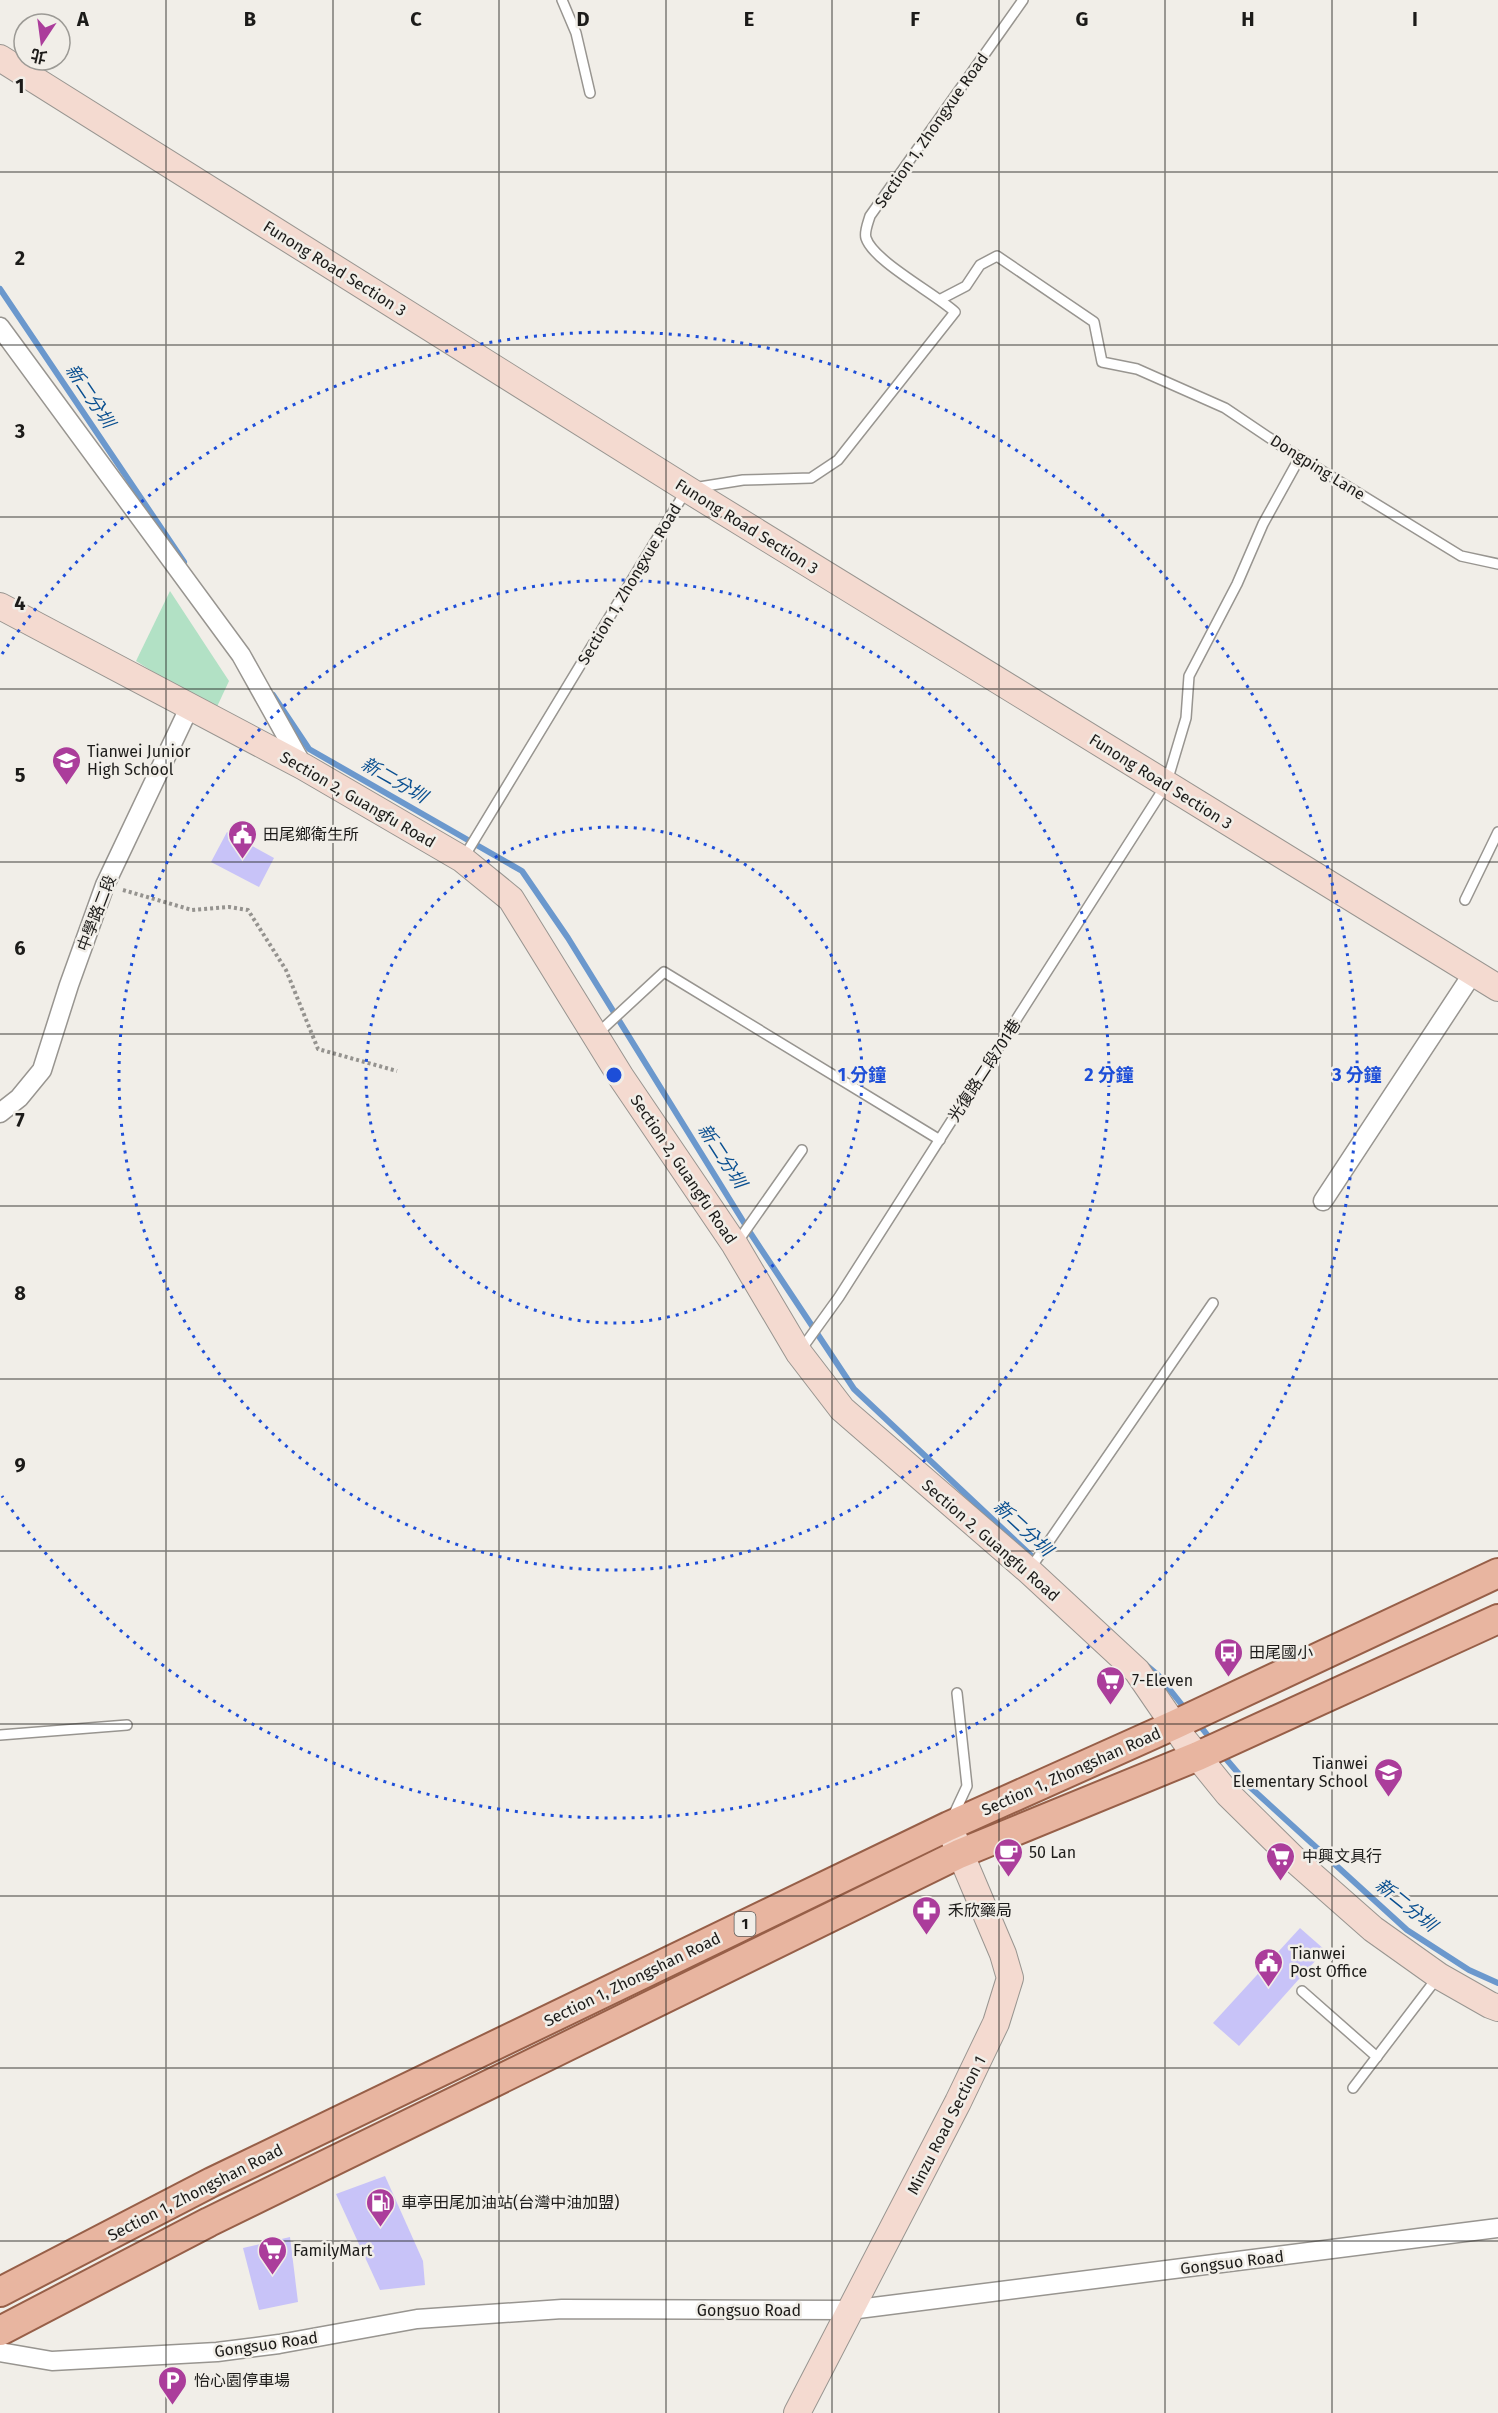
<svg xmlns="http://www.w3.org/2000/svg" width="1498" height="2413" viewBox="0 0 1498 2413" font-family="'Fira Sans','Noto Sans TC',sans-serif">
<rect width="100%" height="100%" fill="#f1eee8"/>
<path fill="#b2e1c5" d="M170,591L229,681L215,711L136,661Z"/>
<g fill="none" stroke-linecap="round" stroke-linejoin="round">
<g stroke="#6b98cd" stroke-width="6">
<path d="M0,289L184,562"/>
<path d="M273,695L309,749L522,871L568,938L751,1234L854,1389L1038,1562"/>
<path d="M1145,1664L1159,1676L1186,1710"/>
<path d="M1197,1722L1213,1742"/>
<path d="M1221,1753L1250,1787L1407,1930L1469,1970L1498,1983"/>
</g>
</g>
<g fill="#c8c3f8">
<path d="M227,832L274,858L259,887L211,862Z"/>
<path d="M1300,1928L1325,1950L1239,2046L1213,2023Z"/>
<path d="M385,2176L423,2261L425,2285L380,2290L336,2194Z"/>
<path d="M290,2237L298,2302L259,2310L243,2248Z"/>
</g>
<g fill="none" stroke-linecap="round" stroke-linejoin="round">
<defs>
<g id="lane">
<path d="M562,0L576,33L590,93"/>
<path d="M941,299L966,286L980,265L997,256L1094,322L1102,362L1137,369L1225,408L1280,445L1461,556L1498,564"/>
<path d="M464,857L687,489L743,480L811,478L838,460L955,312C936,294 873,261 866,238C864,232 868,223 870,216L1023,0"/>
<path d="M1465,900L1498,832"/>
<path d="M597,1034L664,972L940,1140"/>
<path d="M736,1244L802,1150"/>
<path d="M800,1351L839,1297L1166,785L1186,718L1189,676L1237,584L1263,524L1300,457"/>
<path d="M1030,1569L1213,1303"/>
<path d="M0,1735L127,1725"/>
<path d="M953,1816L967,1786L957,1693"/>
<path d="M1302,1991L1377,2057"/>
<path d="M1353,2088L1437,1978"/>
</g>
<g id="street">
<path d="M0,327L241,655L303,766"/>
<path d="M0,1113L19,1098L42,1070L69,985L105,885L190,706"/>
<path d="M1323,1201L1473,973"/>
<path d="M0,2352L52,2361L217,2352L279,2344L417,2319L562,2309L850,2310L1498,2228"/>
</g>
<g id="secondary">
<path d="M0,58L687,489L1498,988"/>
<path d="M0,606L304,767L462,859L511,899L621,1077L735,1245L799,1353L842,1409L1029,1571L1137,1671L1185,1741L1228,1794L1297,1862L1373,1929L1439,1976L1490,2005L1498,2008"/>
<path d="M797,2413L958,2102L996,2023L1010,1978L1003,1954L953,1836"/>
</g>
<g id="primary">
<path d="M0,2292L212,2182L949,1826L1174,1725L1498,1573"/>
<path d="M0,2331L209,2222L959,1854L1198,1756L1498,1619"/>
</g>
</defs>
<use href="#lane" stroke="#989590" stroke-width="12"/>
<use href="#street" stroke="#989590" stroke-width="21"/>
<use href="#secondary" stroke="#989590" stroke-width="28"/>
<use href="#primary" stroke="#975f48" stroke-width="32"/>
<path stroke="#95938f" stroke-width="4" stroke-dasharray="3 3" stroke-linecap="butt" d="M123,890L192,910L229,907L248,910L286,970L318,1049L397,1071"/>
<use href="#lane" stroke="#fff" stroke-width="9"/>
<use href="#street" stroke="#fff" stroke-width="18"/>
<use href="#secondary" stroke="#f4dad0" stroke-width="26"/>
<use href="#primary" stroke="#e8b5a0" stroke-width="28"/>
</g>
<path fill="none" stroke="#1c1b19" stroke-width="1.5" stroke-opacity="0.55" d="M166,0V2413M333,0V2413M499,0V2413M666,0V2413M832,0V2413M999,0V2413M1165,0V2413M1332,0V2413M0,172H1498M0,345H1498M0,517H1498M0,689H1498M0,862H1498M0,1034H1498M0,1206H1498M0,1379H1498M0,1551H1498M0,1724H1498M0,1896H1498M0,2068H1498M0,2241H1498"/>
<g fill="none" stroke="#1d4ed8" stroke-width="3" stroke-dasharray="3 6">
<circle cx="614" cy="1075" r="248"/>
<circle cx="614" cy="1075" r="495"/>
<path d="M2 654A743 743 0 1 1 2 1496"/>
</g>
<defs>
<symbol id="school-pin" viewBox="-11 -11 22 30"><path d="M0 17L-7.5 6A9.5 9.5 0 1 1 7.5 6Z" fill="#ab3d9b" stroke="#f1eee8"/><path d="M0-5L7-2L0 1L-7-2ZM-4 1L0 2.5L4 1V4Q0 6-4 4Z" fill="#fff"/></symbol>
<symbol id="civic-pin" viewBox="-11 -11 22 30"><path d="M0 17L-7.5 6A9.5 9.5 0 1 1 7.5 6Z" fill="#ab3d9b" stroke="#f1eee8"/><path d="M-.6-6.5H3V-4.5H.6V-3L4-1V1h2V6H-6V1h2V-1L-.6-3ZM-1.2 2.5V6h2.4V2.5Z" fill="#fff"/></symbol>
<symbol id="bus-pin" viewBox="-11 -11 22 30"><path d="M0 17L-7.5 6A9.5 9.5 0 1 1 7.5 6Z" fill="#ab3d9b" stroke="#f1eee8"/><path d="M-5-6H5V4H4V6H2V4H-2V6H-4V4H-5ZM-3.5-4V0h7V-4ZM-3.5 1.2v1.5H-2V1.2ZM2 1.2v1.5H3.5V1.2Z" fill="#fff"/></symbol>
<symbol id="supermarket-pin" viewBox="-11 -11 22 30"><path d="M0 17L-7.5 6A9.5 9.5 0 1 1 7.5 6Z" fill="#ab3d9b" stroke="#f1eee8"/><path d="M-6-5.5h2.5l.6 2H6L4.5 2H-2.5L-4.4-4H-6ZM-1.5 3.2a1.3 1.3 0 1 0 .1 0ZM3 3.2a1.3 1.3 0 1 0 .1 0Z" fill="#fff"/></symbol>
<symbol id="cafe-pin" viewBox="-11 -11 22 30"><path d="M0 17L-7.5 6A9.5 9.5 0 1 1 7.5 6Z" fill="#ab3d9b" stroke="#f1eee8"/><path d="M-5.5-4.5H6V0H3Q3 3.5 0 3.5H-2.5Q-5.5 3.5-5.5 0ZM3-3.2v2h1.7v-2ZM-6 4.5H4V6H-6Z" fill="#fff"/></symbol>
<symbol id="pharmacy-pin" viewBox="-11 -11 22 30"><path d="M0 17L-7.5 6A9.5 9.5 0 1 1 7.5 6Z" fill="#ab3d9b" stroke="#f1eee8"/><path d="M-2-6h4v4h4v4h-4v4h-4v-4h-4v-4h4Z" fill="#fff"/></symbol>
<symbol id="fuel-pin" viewBox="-11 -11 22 30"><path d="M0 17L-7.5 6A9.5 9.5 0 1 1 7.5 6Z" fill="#ab3d9b" stroke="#f1eee8"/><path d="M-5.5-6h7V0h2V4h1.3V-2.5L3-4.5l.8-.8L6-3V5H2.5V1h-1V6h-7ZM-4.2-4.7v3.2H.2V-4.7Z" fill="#fff"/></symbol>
<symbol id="parking-pin" viewBox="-11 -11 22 30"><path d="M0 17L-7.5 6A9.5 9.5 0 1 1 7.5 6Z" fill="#ab3d9b" stroke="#f1eee8"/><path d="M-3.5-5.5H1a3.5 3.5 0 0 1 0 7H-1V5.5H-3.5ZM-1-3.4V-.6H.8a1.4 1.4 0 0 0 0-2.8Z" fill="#fff"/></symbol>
</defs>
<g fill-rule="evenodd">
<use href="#school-pin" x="50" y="744" width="33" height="45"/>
<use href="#civic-pin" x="226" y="818" width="33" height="45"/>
<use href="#bus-pin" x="1212" y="1636" width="33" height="45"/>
<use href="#supermarket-pin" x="1094" y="1664" width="33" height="45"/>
<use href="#school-pin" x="1372" y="1756" width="33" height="45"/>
<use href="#cafe-pin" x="992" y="1836" width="33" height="45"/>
<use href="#supermarket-pin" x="1264" y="1840" width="33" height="45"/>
<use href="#pharmacy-pin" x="910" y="1894" width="33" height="45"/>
<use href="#civic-pin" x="1252" y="1946" width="33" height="45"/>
<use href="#fuel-pin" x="364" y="2186" width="33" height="45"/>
<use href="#supermarket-pin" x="256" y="2234" width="33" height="45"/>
<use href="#parking-pin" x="156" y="2364" width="33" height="45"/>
</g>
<g text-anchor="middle" stroke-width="5" stroke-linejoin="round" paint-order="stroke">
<rect fill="#f1eee8" stroke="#5c5a57" stroke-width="1.5" x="734.5" y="1912" width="21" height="24" rx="4.5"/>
<g font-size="15" font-weight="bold" fill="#1c1b19">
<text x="745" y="1929">1</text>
</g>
<g font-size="16" fill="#1c1b19" stroke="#f1eee8">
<text transform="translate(931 130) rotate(-55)" y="6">Section 1, Zhongxue Road</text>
<text transform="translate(335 268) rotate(32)" y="6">Funong Road Section 3</text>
<text transform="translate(1318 467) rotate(32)" y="6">Dongping Lane</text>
<text transform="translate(747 526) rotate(32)" y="6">Funong Road Section 3</text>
<text transform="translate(629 584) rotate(-59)" y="6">Section 1, Zhongxue Road</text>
<text transform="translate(1161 781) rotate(32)" y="6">Funong Road Section 3</text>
<text transform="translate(358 799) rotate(30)" y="6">Section 2, Guangfu Road</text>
<text transform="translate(96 913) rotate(-69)" y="6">中學路二段</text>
<text transform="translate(984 1070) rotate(-57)" y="6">光復路二段701巷</text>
<text transform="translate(684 1169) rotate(56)" y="6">Section 2, Guangfu Road</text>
<text transform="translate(991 1540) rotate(41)" y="6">Section 2, Guangfu Road</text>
<text transform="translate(1071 1771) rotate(-24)" y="6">Section 1, Zhongshan Road</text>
<text transform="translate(632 1979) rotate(-26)" y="6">Section 1, Zhongshan Road</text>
<text transform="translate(946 2125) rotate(-63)" y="6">Minzu Road Section 1</text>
<text transform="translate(195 2192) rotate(-27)" y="6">Section 1, Zhongshan Road</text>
<text transform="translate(1232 2262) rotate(-7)" y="6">Gongsuo Road</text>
<text x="749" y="2316">Gongsuo Road</text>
<text transform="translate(266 2344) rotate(-8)" y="6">Gongsuo Road</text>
</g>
<g font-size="16" fill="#1c1b19" stroke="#f1eee8" text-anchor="start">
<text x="87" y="757">Tianwei Junior<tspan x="87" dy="18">High School</tspan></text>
<text x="263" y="840">田尾鄉衛生所</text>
<text x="1249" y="1658">田尾國小</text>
<text x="1132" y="1686">7-Eleven</text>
<text x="1368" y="1769" text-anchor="end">Tianwei<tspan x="1368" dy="18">Elementary School</tspan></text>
<text x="1029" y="1858">50 Lan</text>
<text x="1302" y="1862">中興文具行</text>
<text x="948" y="1916">禾欣藥局</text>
<text x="1290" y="1959">Tianwei<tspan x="1290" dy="18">Post Office</tspan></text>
<text x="401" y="2208">車亭田尾加油站(台灣中油加盟)</text>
<text x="293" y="2256">FamilyMart</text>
<text x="194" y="2386">怡心園停車場</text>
</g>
<g font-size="18" font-style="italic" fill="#0a4f90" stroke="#f1eee8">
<text transform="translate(90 396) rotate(56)" y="6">新二分圳</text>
<text transform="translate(394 780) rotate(30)" y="6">新二分圳</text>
<text transform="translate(722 1156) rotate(57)" y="6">新二分圳</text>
<text transform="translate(1023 1528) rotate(43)" y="6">新二分圳</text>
<text transform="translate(1406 1905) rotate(39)" y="6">新二分圳</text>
</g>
</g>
<g font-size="20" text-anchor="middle" font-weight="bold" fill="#1c1b19" stroke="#f1eee8" stroke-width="5" stroke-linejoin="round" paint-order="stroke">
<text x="83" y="26">A</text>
<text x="250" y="26">B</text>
<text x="416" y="26">C</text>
<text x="583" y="26">D</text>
<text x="749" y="26">E</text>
<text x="915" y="26">F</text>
<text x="1082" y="26">G</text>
<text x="1248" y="26">H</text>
<text x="1415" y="26">I</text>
<text x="20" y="93">1</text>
<text x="20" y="265">2</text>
<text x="20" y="438">3</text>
<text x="20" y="610">4</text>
<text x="20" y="782">5</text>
<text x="20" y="955">6</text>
<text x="20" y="1127">7</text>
<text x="20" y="1300">8</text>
<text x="20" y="1472">9</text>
</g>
<circle cx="614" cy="1075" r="9" fill="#1d4ed8" stroke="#f1eee8" stroke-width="3"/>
<g font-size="18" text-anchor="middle" font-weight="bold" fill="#1d4ed8" stroke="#f1eee8" stroke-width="5" stroke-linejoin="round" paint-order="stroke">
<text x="862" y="1081">1 分鐘</text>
<text x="1109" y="1081">2 分鐘</text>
<text x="1357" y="1081">3 分鐘</text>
</g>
<g transform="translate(42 42) rotate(193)"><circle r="28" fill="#f1eee8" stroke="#9c9a95" stroke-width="1.5"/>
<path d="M0-4.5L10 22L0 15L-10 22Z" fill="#ab3d9b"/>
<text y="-9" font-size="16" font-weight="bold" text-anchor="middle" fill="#1c1b19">北</text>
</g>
</svg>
